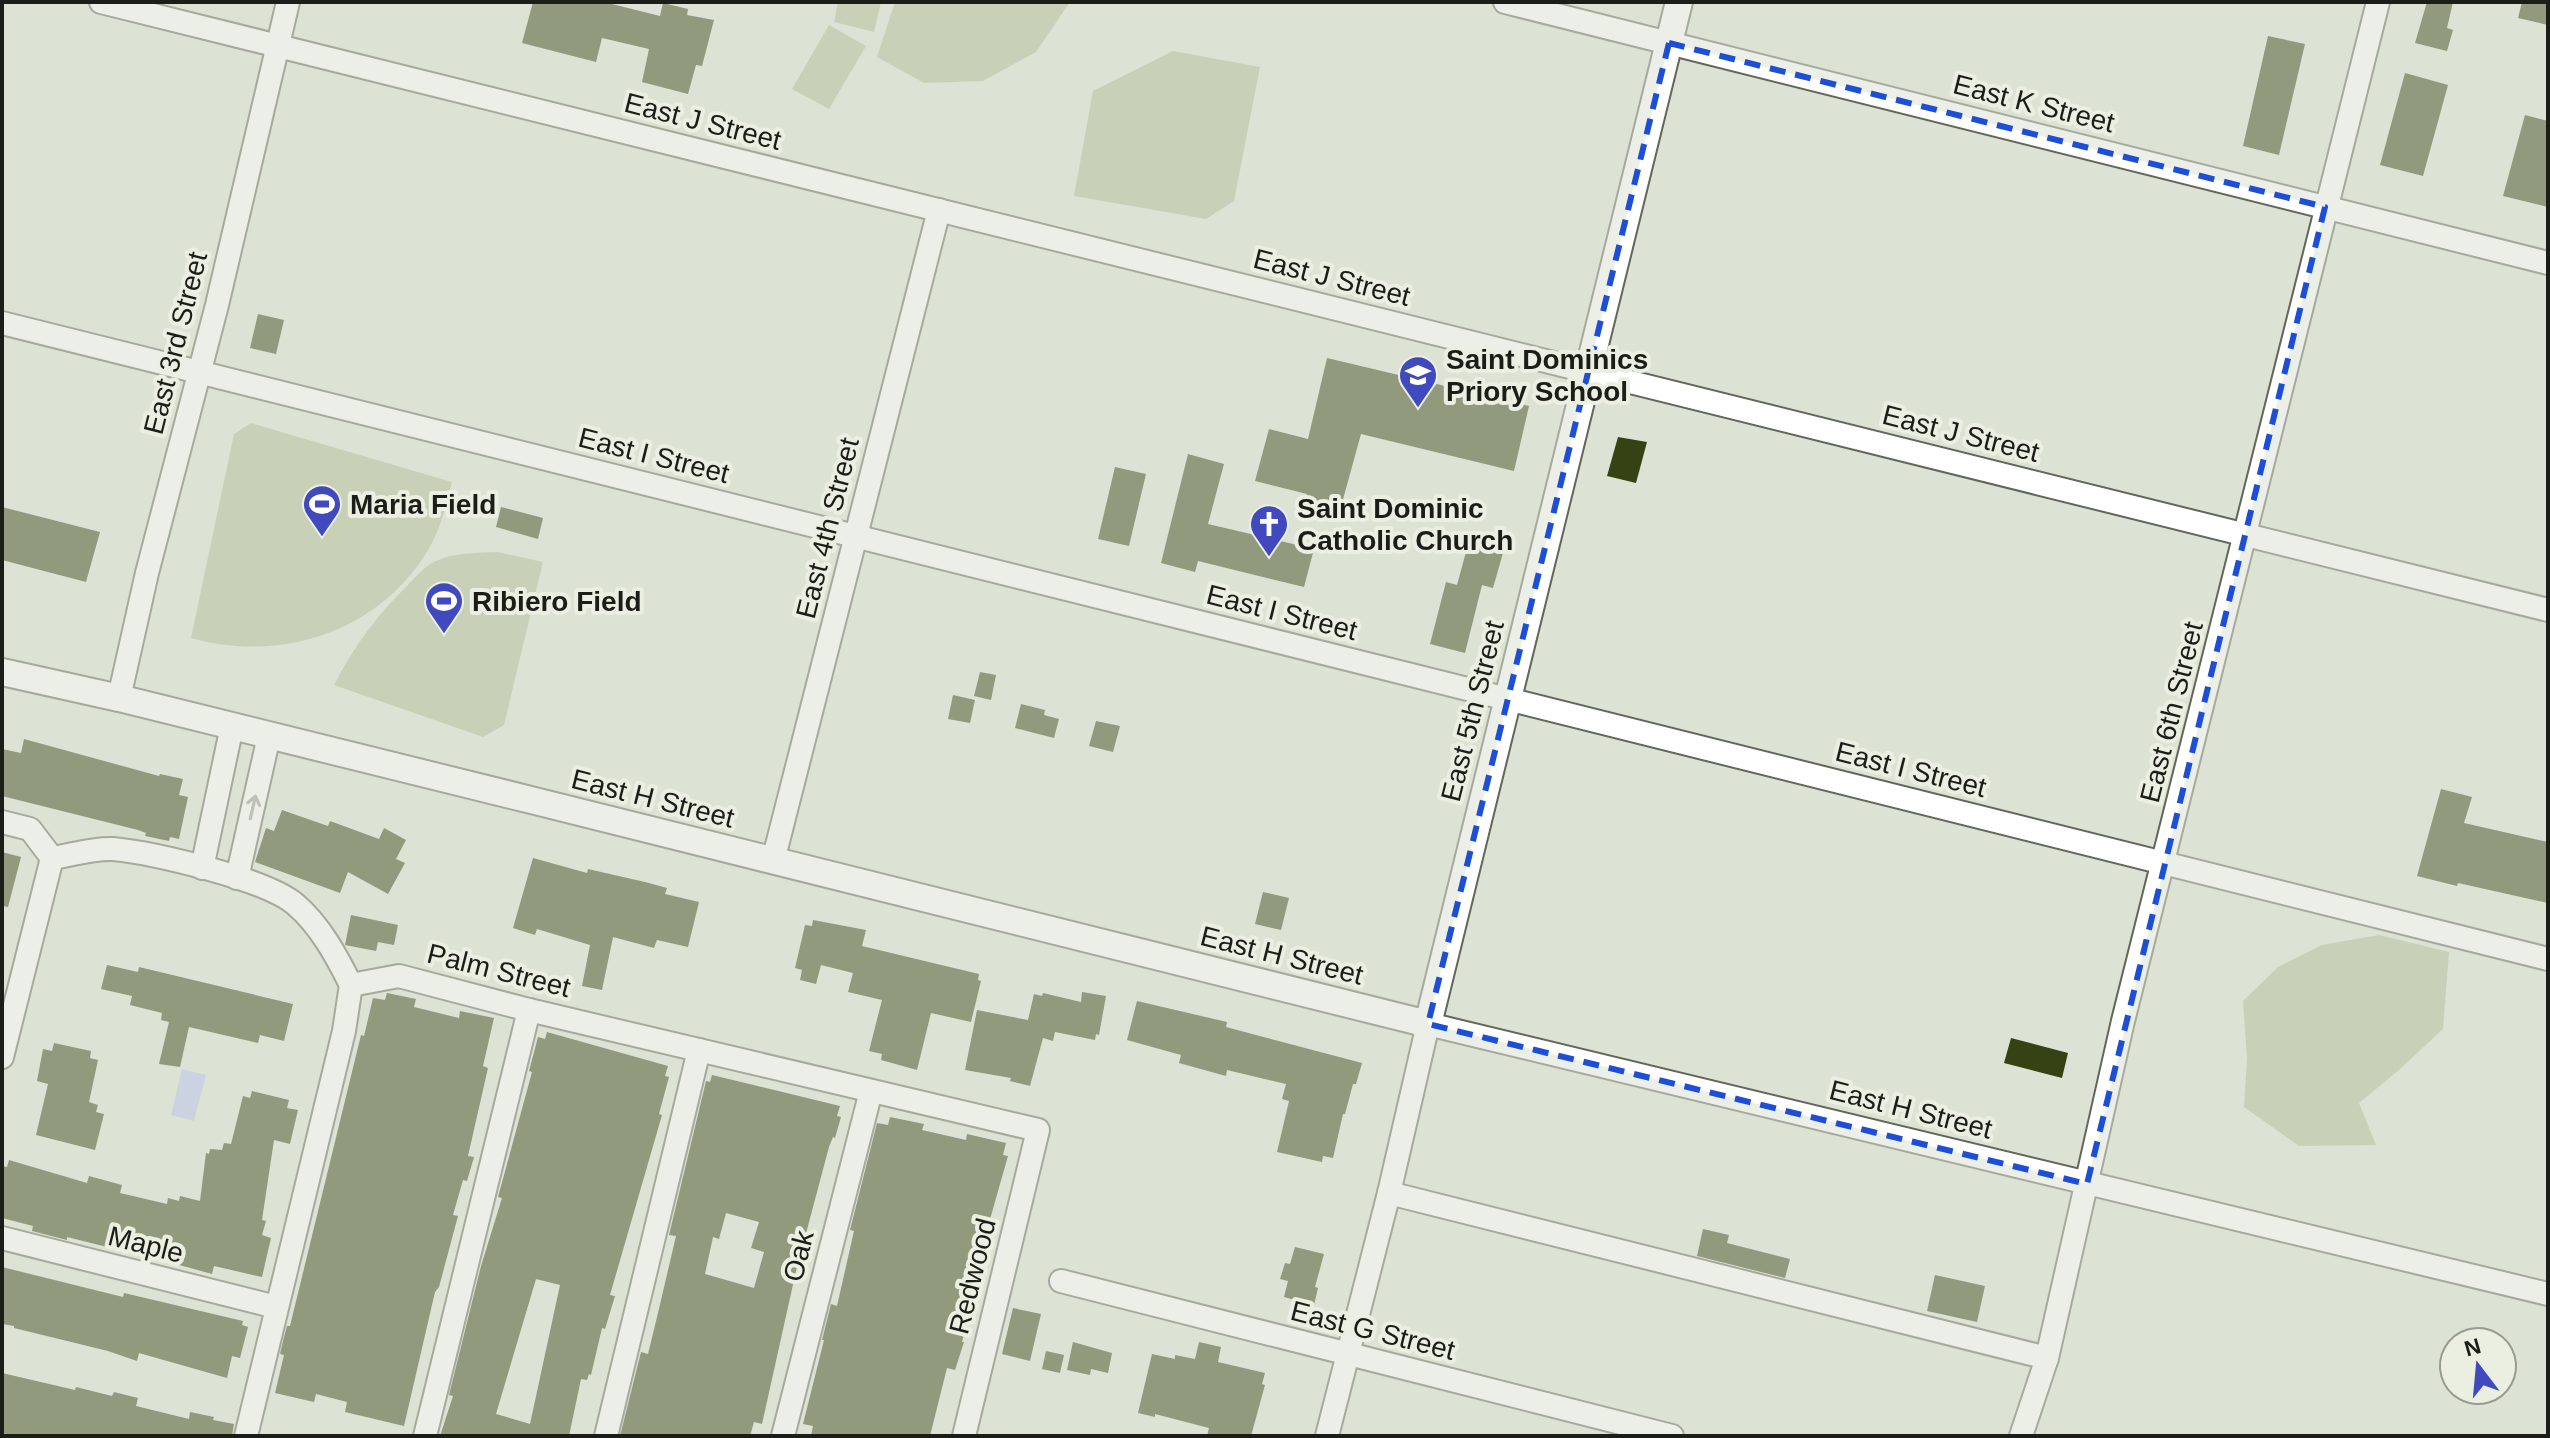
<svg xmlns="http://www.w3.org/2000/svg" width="2550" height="1438" viewBox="0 0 2550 1438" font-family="Arial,sans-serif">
<rect width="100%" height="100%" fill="#dce2d4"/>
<g fill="#afbd97">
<path d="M838,2H881L874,32L834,22Z"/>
<path d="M895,2H1070L1036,52L983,81L924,83L877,57Z"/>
<path d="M829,25L866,46L829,109L792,89Z"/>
<path d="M1173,51L1260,67L1234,201L1206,219L1074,196L1093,91Z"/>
<path d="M251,423L452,482C446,506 440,531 427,552C377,633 280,663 191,638L234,434Z"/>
<path d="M498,552L543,562L504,725L483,737L334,685C354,646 377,615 408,585C416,576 425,566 436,561C455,552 478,553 498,552Z"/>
<path d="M2379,935L2449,952L2443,1029L2399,1070L2359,1103L2376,1145L2299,1146L2244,1107L2247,1058L2243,1001L2278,967L2322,945Z"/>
</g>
<path fill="#b5c2f5" d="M182,1069L206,1075L194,1121L171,1115Z"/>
<g fill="#354314" fill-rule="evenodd">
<path d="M533,2H604L660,16L663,3L688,9L687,15L714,20L702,66L696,65L688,94L642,82L649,49L602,38L596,62L522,43Z"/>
<path d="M2427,2H2453L2447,28L2453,30L2447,51L2415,43Z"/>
<path d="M2522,2H2548V25L2518,18Z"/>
<path d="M2268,36L2305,44L2279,155L2243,146Z"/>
<path d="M2405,73L2448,85L2423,176L2380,165Z"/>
<path d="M2525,115L2548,121V207L2503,196Z"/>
<path d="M258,314L284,320L276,354L250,348Z"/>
<path d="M1327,358L1529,406L1514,471L1361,434L1339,514L1304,505L1307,494L1255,481L1269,429L1308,439Z"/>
<path d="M1618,437L1647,442L1636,483L1607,476Z"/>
<path d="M1188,454L1224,464L1208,524L1314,549L1304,587L1198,561L1195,572L1161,563Z"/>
<path d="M1115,467L1146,474L1129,546L1098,539Z"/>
<path d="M2,507L100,532L86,582L2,560Z"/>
<path d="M501,507L543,518L538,539L496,527Z"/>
<path d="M1469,541L1505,546L1493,588L1482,585L1465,653L1430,644L1446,582L1457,585Z"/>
<path d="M980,672L996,675L991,700L974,696Z"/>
<path d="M953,695L975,700L970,723L948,719Z"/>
<path d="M1021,704L1045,710L1044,715L1059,719L1054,738L1015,728Z"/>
<path d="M1096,721L1120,726L1113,752L1089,746Z"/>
<path d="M24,739L159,776L160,774L183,779L179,795L188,797L179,839L170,837L169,841L145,836L146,833L138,830L2,796V749L21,753Z"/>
<path d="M2441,789L2472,797L2464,823L2548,842V903L2458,883L2457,886L2417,876Z"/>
<path d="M282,810L328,826L330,821L379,839L384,828L406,840L396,859L405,863L388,894L348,872L340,893L255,862L266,828L274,831Z"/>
<path d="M2,852L21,857L8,907L2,906Z"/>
<path d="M533,858L587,873L588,869L645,882L667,888L665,894L699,902L688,947L657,940L654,948L613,937L602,990L582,986L590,945L537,929L535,935L513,928Z"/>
<path d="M1263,892L1289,898L1281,930L1255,924Z"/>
<path d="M351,915L398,925L394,945L378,942L376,951L345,945Z"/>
<path d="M813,920L866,930L862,946L979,974L978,980L981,981L971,1022L931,1013L917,1070L881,1060L882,1054L869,1051L882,1000L848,992L853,973L821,965L816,984L800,980L802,970L795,968L805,925L812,926Z"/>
<path d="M107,965L138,972L139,967L293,1004L284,1041L260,1035L258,1043L189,1027L180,1067L159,1064L169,1022L161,1020L162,1013L130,1005L132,996L101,989Z"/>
<path d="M1082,992L1106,996L1099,1035L1096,1034L1095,1040L1055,1032L1053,1041L1043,1038L1030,1086L1010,1081L1011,1078L965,1070L977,1010L1028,1020L1034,994L1042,996L1043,993L1081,1002Z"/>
<path d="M387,993L416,999L414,1007L459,1018L460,1011L494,1018L483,1066L488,1068L468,1156L474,1157L467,1181L463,1180L453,1215L458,1216L439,1287L435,1292L404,1426L345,1412L347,1402L316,1394L314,1402L275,1393L284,1355L280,1354L284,1337L287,1326H290L361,1035L364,1036L373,998L385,1000Z"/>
<path d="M1137,1001L1227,1022L1226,1027L1362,1063L1356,1084H1353L1345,1114H1343L1333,1158L1323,1156L1322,1162L1277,1152L1289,1101L1282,1099L1286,1084L1227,1070L1226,1076L1179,1063L1181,1055L1127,1040Z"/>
<path d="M547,1032L668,1066L665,1076L669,1077L659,1114L662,1115L610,1295L615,1296L605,1329L602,1328L591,1375L589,1374L587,1380L581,1379L569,1436H440L453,1396L449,1395L481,1266L502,1198L498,1197L532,1072L529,1071L538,1037L545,1039ZM536,1279L560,1285L530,1424L496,1414Z"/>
<path d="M2011,1038L2068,1053L2062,1078L2004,1063Z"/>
<path d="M54,1043L91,1051L90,1058L98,1060L89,1102L98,1105L96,1112L104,1114L95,1150L36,1135L48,1084L37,1081L43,1049L52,1051Z"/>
<path d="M712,1075L840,1106L837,1116L841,1117L835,1138L833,1137L829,1147L796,1271L762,1424L754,1422L750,1436H620L641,1352L648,1354L658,1313L676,1236L669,1235L706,1081L710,1082ZM726,1213L759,1222L751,1248L764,1252L754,1288L705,1274L713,1237L719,1239Z"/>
<path d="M252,1091L289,1100L287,1108L298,1110L290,1144L274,1140L262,1220L266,1221L262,1235L271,1238L262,1277L214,1266L212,1274L154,1258L155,1251L108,1240L107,1247L67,1237V1240L32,1231L33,1226L2,1218V1166L7,1167L9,1160L87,1183L89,1176L122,1185L120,1193L167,1204L168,1198L179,1201L180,1196L200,1201L206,1153L209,1154L210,1149L222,1150L224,1143L231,1144L243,1096L250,1098Z"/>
<path d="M890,1117L924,1124L922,1130L966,1140L967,1134L1006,1143L1003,1155L1008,1156L985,1237L988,1238L962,1342H964L955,1370L947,1368L930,1436H811L813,1426L803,1424L824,1340H822L831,1304L837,1306L854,1231L850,1230L877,1123L888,1125Z"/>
<path d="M1703,1229L1729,1235L1727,1243L1790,1259L1785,1278L1697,1256Z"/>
<path d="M1295,1247L1324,1254L1315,1287L1318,1288L1314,1305L1284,1297L1288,1281L1280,1279L1285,1263L1290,1264Z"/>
<path d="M2,1267L123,1297L124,1293L243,1321L242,1325L248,1327L240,1358L232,1356L227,1378L139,1353L137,1361L108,1351L14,1328V1326L2,1324Z"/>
<path d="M1935,1275L1985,1286L1977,1322L1927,1311Z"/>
<path d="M1013,1308L1041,1314L1030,1361L1002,1354Z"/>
<path d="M1073,1342L1112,1353L1108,1373L1091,1369L1090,1375L1067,1370Z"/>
<path d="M1199,1342L1221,1347L1218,1362L1265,1373L1262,1384L1265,1385L1251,1436H1207L1209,1428L1155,1414V1417L1138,1413L1152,1354L1175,1359V1355L1195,1359Z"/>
<path d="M1046,1351L1064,1355L1060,1373L1042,1369Z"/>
<path d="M2,1373L75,1390L76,1387L112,1396L114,1392L138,1398L136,1406L189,1419L190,1412L214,1417L213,1420L234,1424L232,1436H14L2,1433Z"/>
</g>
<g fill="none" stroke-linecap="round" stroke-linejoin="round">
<defs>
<g id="minor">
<path d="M101,2L2548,610"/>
<path d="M1505,2L2548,263"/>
<path d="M2,323L2548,959"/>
<path d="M119,698L147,573L217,305L288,2"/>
<path d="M2,822L30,829L52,858C71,855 94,848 113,849C154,853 265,879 295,904C320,925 337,957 351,985L399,976L529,1010L1038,1130L964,1436"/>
<path d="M773,861L939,210"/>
<path d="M202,868L232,726"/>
<path d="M237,878L269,736"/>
<path d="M2,1057L52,858"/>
<path d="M1389,1193L2047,1358"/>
<path d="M2,1238L276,1307"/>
<path d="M1061,1281L1672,1436"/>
<path d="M246,1436L344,1031L351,985"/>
<path d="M425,1436L529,1010"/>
<path d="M606,1436L699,1050"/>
<path d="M783,1436L871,1091"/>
<path d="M1327,1436L1389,1193L1428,1024L2548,1294"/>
<path d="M2021,1436L2047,1358L2123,1021L2378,2"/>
</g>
<path id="tertiary" d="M2,672L119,698L531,800L1428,1024L1679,2"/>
</defs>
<use href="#minor" stroke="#62665b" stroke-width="26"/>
<use href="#tertiary" stroke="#62665b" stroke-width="30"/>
<use href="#minor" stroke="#fff" stroke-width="22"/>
<use href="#tertiary" stroke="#fff" stroke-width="26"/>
</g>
<defs><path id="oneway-shaft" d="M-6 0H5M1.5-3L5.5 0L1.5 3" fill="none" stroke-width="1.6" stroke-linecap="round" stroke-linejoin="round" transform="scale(2)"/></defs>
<use stroke="#989997" href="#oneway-shaft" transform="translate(253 807) rotate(-77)"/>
<path d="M0 0H2550V1438H0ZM1669,43L2325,207L2087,1184L1428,1024Z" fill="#dce2d4" fill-opacity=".55" fill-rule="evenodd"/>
<path fill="none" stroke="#1d4ed8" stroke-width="6" stroke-dasharray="16 10" stroke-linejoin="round" d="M1669,43L2325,207L2087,1184L1428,1024Z"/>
<defs>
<symbol id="school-pin" viewBox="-11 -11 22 30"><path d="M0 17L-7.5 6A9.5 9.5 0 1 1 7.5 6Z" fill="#404abe" stroke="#eaefe2"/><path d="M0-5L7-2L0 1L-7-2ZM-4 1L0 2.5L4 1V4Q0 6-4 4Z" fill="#fff"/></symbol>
<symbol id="stadium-pin" viewBox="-11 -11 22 30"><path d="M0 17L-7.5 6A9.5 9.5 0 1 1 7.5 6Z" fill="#404abe" stroke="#eaefe2"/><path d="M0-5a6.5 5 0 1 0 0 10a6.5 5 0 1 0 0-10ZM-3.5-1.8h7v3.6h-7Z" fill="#fff"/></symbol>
<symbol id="church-pin" viewBox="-11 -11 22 30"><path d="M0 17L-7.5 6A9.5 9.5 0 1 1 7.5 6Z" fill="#404abe" stroke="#eaefe2"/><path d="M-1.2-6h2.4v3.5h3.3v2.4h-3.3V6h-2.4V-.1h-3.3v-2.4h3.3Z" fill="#fff"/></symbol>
</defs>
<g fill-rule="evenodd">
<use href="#school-pin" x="1396" y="353" width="44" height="60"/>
<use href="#stadium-pin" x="300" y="482" width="44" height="60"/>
<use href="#church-pin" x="1247" y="502" width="44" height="60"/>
<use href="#stadium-pin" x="422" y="579" width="44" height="60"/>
</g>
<g text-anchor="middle" stroke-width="8" stroke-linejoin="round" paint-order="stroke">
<g font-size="28" fill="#1b1d18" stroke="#eaefe2">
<text transform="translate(2034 103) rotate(14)" y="10">East K Street</text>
<text transform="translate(703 121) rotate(14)" y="10">East J Street</text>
<text transform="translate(1332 277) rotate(14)" y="10">East J Street</text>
<text transform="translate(175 343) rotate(-76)" y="10">East 3rd Street</text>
<text transform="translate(1961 433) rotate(14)" y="10">East J Street</text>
<text transform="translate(654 455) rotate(14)" y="10">East I Street</text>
<text transform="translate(827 528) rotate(-76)" y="10">East 4th Street</text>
<text transform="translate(1282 612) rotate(14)" y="10">East I Street</text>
<text transform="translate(1472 711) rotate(-76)" y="10">East 5th Street</text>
<text transform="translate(2171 712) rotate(-76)" y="10">East 6th Street</text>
<text transform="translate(1911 769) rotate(14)" y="10">East I Street</text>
<text transform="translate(653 798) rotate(14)" y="10">East H Street</text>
<text transform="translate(1282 955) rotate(14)" y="10">East H Street</text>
<text transform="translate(499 970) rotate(14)" y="10">Palm Street</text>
<text transform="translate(1911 1109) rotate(14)" y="10">East H Street</text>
<text transform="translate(146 1244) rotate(14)" y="10">Maple</text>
<text transform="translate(798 1256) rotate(-76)" y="10">Oak</text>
<text transform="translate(972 1276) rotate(-76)" y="10">Redwood</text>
<text transform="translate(1373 1330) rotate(14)" y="10">East G Street</text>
</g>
<g font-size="28" font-weight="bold" fill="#1b1d18" stroke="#eaefe2" text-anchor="start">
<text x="1446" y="369">Saint Dominics<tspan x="1446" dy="32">Priory School</tspan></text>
<text x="350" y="514">Maria Field</text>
<text x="1297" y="518">Saint Dominic<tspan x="1297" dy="32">Catholic Church</tspan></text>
<text x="472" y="611">Ribiero Field</text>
</g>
</g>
<rect width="2550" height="1438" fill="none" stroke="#1b1d18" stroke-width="8"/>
<g transform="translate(2478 1366) rotate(344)"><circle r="38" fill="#eaefe2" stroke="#979b91" stroke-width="2"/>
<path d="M0-6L14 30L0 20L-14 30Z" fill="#404abe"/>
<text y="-12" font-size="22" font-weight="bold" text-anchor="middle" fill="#1b1d18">N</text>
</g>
</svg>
